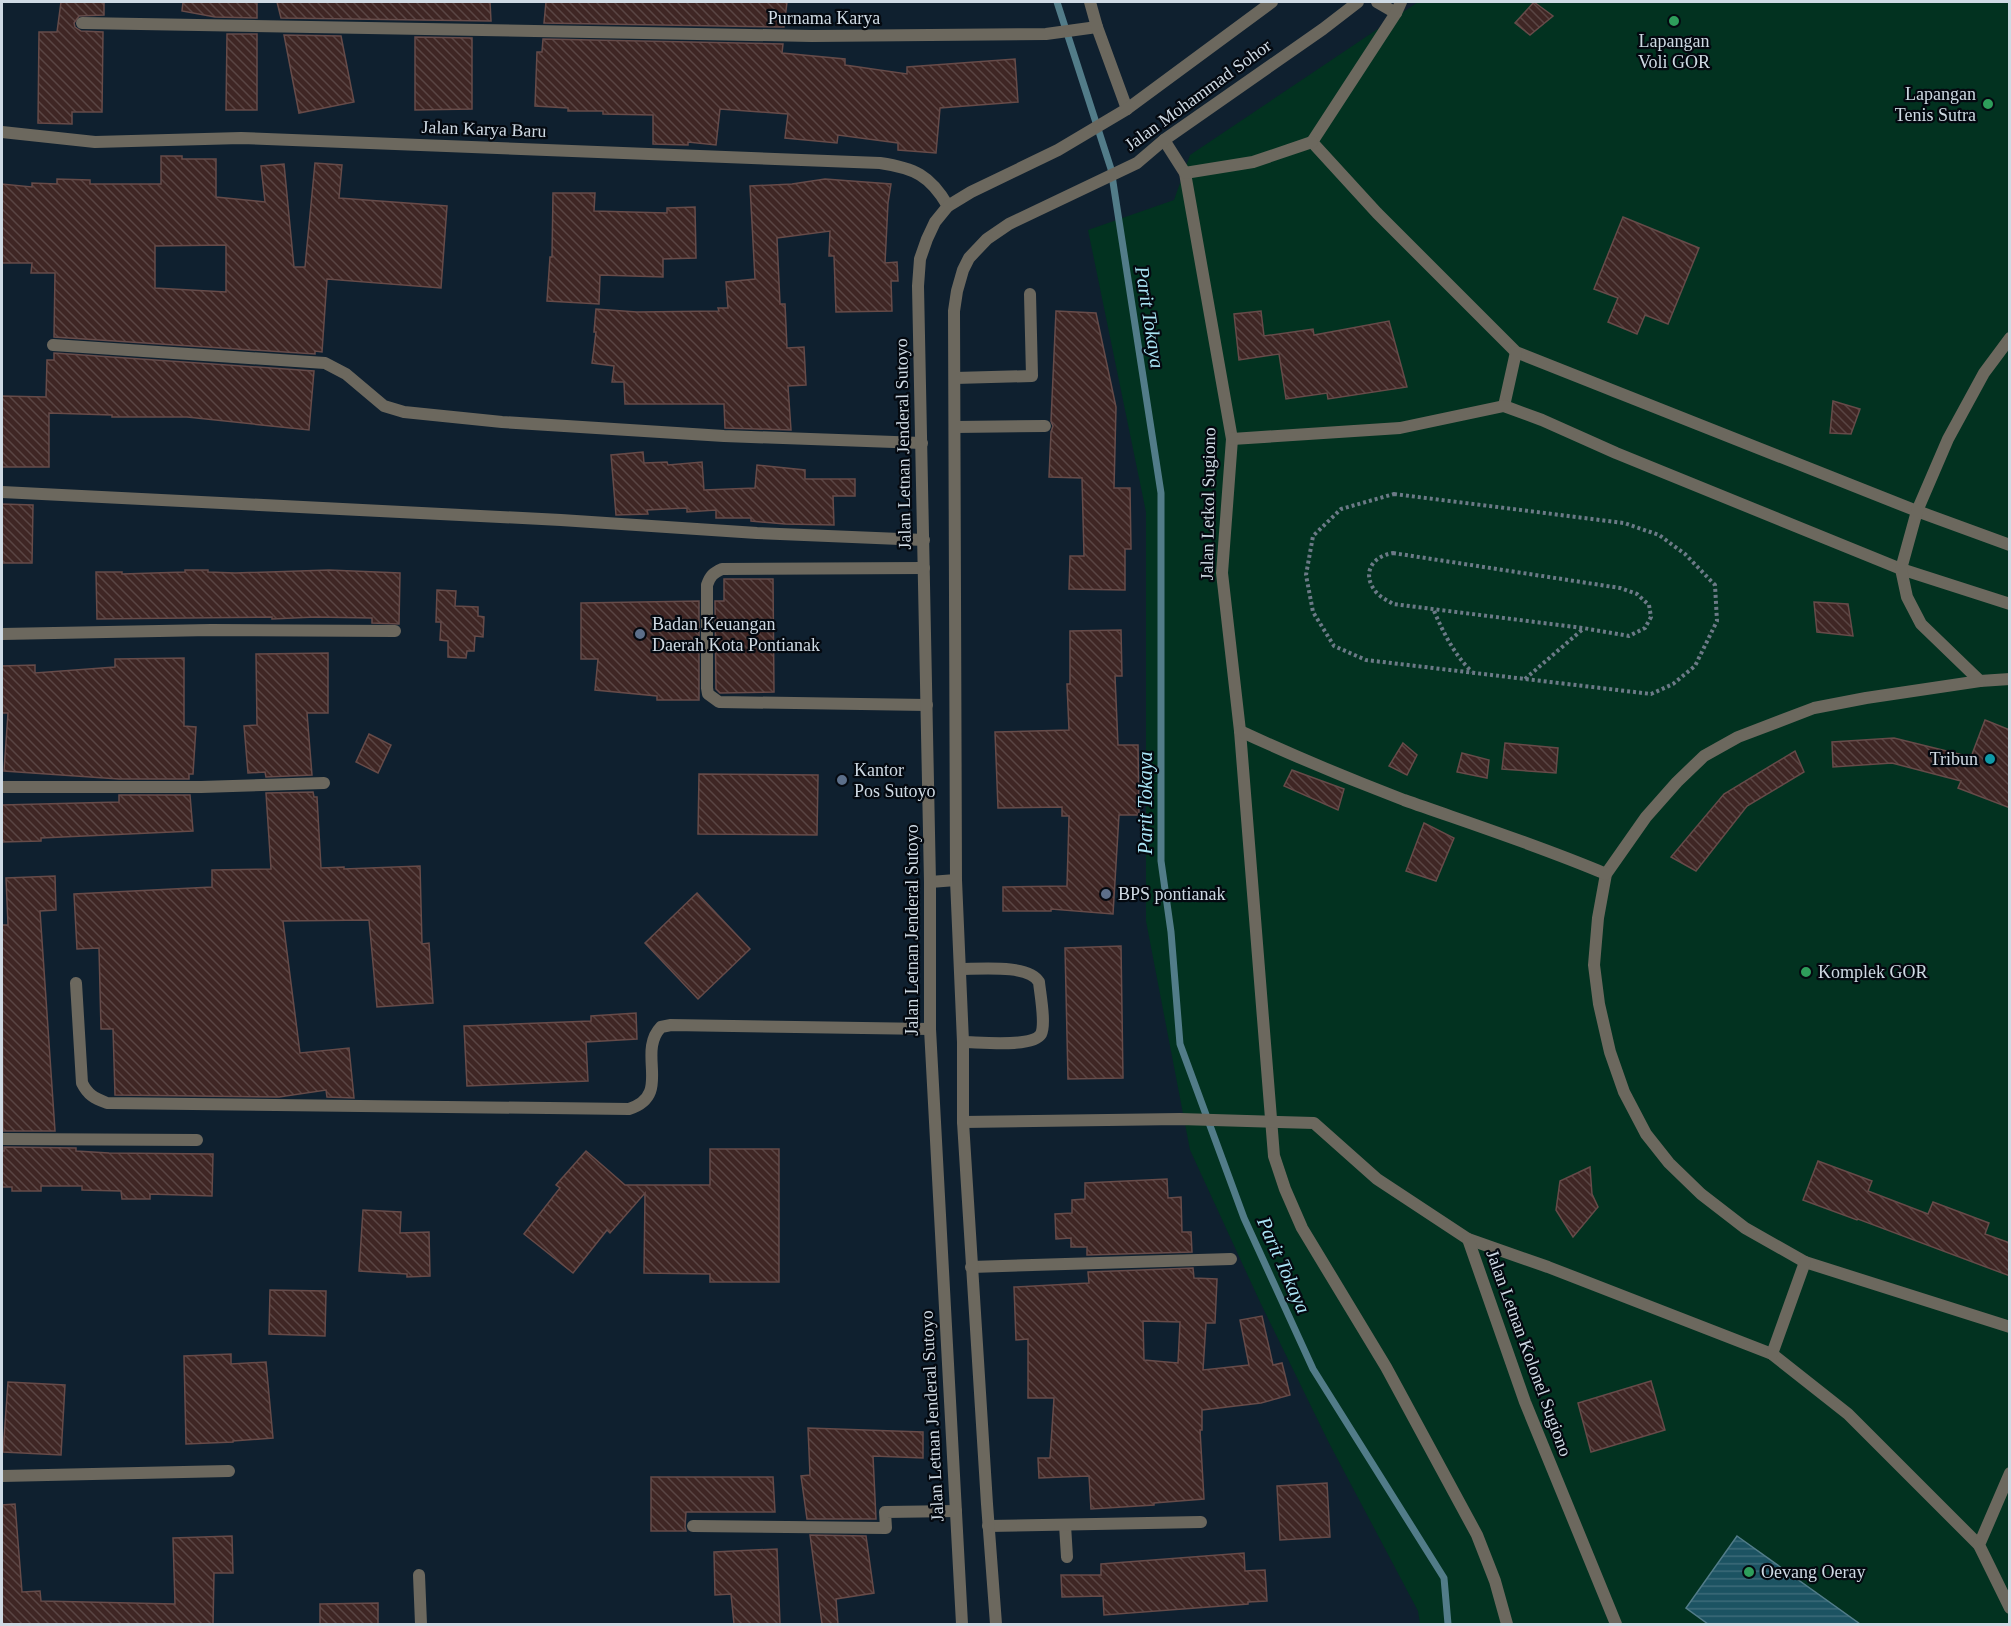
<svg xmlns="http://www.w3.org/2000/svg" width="2011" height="1626" viewBox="0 0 2011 1626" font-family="'Times New Roman',serif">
<defs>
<pattern id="water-rules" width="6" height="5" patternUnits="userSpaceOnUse" patternTransform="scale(1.5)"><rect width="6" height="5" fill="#1c5362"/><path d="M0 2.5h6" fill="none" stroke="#3c6b78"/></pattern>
<pattern id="building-back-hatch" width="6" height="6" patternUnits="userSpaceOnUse" patternTransform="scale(1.5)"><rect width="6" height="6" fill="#3f2624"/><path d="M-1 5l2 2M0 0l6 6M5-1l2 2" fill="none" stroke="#5a4544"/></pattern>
</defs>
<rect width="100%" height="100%" fill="#0f202f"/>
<path fill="#023220" d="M1418,2H2009V1624H1420L1418,1611L1329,1443L1260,1302L1190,1150L1146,921V512L1088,230L1174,200L1190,155Z"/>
<path fill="url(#water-rules)" stroke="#527c89" stroke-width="1.5" d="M1737,1536L1860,1624H1708L1686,1608Z"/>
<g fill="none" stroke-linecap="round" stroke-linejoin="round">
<path stroke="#527c89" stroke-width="7" d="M1057,2L1111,169L1161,493V861L1171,932L1180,1044L1244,1218L1313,1369L1444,1578L1448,1624"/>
</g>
<g fill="url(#building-back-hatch)" stroke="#664b49" stroke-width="1.5" fill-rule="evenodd">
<path d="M61,2H104V15L79,16L74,23L75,27L81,31L103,32L102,112H72V124L38,123L39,32H57Z"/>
<path d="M183,2H257V18L215,17L182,11Z"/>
<path d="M277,2H490L491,21L281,18Z"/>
<path d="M546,2H787L784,27L544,23Z"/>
<path d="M1534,2L1553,16L1530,35L1515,23Z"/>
<path d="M227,34H257V110H226Z"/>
<path d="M284,35L341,36L354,102L299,113Z"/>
<path d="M415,37L472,38V109L415,110Z"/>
<path d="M543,39L783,44L782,53L845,59V65L907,74V67L1015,59L1018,102L940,108L936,153L898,150V143L838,135L837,143L785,138L788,114L720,109L716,145L688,142V145L653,144V115L603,114V111H568V108L535,106L537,52H542Z"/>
<path d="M161,156H182V159H216V197L265,202L261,166L284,164L294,267H305L315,163L342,165L339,198L447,206L441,288L327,279L322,352L315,351V354L54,337L55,273H31L32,263H2V184L32,187V183L57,184V179L90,180V184H161ZM226,245V292L155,288V246Z"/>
<path d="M825,179L891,184L888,203L885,263L897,262L898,281H891L892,311L836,312L834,256H829L830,231L777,238L780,304H785L787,348L804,347L806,385L788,386L791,430L725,428L724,404H625L624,382H612L614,366L592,363L596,332H594L596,309L637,312L719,311L718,308H728L726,282L755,279L750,186L792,184Z"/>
<path d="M553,193H595L594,211L667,213V208L695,207L696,258L663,259V277L600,275L599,304L547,301L550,257H552Z"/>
<path d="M1623,217L1699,248L1668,324L1645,315L1637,334L1608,322L1618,298L1594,289Z"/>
<path d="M1056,311L1096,313L1116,407L1114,488H1130L1131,549H1125V590L1069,589L1070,556H1084L1082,478L1049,477L1051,432L1053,426L1051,421Z"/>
<path d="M1261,311L1264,336L1313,329L1314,335L1389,321L1407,387L1328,399L1327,393L1286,399L1279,354L1239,360L1234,314Z"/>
<path d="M54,353L314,371L309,430L187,417H112V415L49,413V467H2V396L46,397L47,360H54Z"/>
<path d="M1833,401L1860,409L1851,434L1830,433Z"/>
<path d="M643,452L644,463L667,462L668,465L702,462L704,490L755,488L757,465L805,470V479H855V496H833L834,525L785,524L751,521V518H716V510L687,512V508L647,510L648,514L616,515L611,455Z"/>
<path d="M2,504L33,505L32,563H2Z"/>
<path d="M185,570H208V572L235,573L329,570L400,573L399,624L372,623V618L315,617L272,619V617L97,619L96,572H122V574L185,572Z"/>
<path d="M724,579H773L774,692L720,693L716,689L715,601H724Z"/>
<path d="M437,590L456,591L455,606L478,607V616L484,617L483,637L475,636L474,651H467L466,658L448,657V641L440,640L441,622H436Z"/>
<path d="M699,601V700H657V696L595,690L598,659H581V603Z"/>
<path d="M1814,602L1848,604L1853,636L1817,632Z"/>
<path d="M1121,630L1122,676H1115L1118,745H1138L1139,815H1119L1113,914L1051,909V911H1003V887L1067,886L1069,816H1062V807L998,808L995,732L1069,730L1067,684H1070V631Z"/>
<path d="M328,653V713H307L312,775L266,777L265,772L248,773L244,726L257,725L256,654Z"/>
<path d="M184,658V726L196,727L193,774H189V779H119L4,771L8,713H2V666L35,665V673L115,667V659Z"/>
<path d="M1985,720L2010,730V808L1958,788L1961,781L1892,763L1833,767L1832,742L1894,738L1971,757Z"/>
<path d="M369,734L391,745L378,773L356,762Z"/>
<path d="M1403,743L1417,755L1407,775L1389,766Z"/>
<path d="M1505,743L1558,748L1556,773L1502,769Z"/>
<path d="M1795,751L1804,772L1747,806L1696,871L1671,857L1724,794Z"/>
<path d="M1462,753L1489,760L1487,778L1457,772Z"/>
<path d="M1292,770L1344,789L1338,810L1284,786Z"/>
<path d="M699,774L818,775L817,835L698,834Z"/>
<path d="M313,792L314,797H317L321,868L344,867V869L420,866L422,944L429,943L433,1003L377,1007L369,920L283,921L300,1053L349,1048L354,1098L327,1097L326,1090L279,1097L115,1095L113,1029H101L99,948L77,949L74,894L212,887V870L271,869L266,793Z"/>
<path d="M119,795H190L193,831L41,838V841L2,842V805L119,802Z"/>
<path d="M1424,823L1454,838L1436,881L1406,871Z"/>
<path d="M55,876L56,910L40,911L55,1131H3L2,925H8L6,878Z"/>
<path d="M697,893L750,949L698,999L645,943Z"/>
<path d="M1121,946L1123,1078L1068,1079L1065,948Z"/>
<path d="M636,1013L637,1039L586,1042L588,1081L467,1086L464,1026L591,1021V1016Z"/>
<path d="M4,1147L76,1148V1151L109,1153L213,1154L212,1196L150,1194V1199H122L121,1191L82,1190V1186H41V1191H12V1187H2V1151H4Z"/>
<path d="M710,1149H779V1282H710V1274L644,1273L645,1193L610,1233L607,1230L573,1273L524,1234L560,1188L556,1185L586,1151L625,1185H710Z"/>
<path d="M1818,1161L1872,1181L1868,1191L1928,1214L1933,1202L1989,1223L1985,1234L2010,1243V1276L1858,1219L1857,1220L1803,1200Z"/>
<path d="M1590,1167L1592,1194L1598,1207L1573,1237L1556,1210L1560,1181Z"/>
<path d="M1167,1179L1168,1198L1181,1197L1182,1232H1191L1192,1252L1087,1255V1247H1071V1238L1056,1239L1055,1214L1072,1213V1200L1085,1199V1183Z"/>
<path d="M363,1210L401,1212L400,1233L429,1232L430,1276L407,1277V1274L359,1271Z"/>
<path d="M1193,1268L1194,1278L1217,1279L1215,1323H1206L1203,1370L1249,1365L1240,1320L1262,1316L1273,1365L1282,1363L1290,1395L1261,1403L1202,1410V1430H1200L1204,1499L1154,1503V1505L1091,1509L1089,1476L1039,1478L1038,1458H1050L1054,1398H1028V1339L1016,1340L1014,1287L1089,1283L1088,1272ZM1143,1321L1180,1322L1178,1363L1144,1360Z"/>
<path d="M270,1290L326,1291L325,1336L269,1334Z"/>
<path d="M231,1354V1364L266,1362L273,1438L233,1441V1442L186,1444L184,1356Z"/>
<path d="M1651,1381L1665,1430L1591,1452L1578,1403Z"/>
<path d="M8,1382L65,1385L61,1455L3,1452Z"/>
<path d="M808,1428L923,1432V1458L873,1456L876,1519H807L801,1476L810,1475Z"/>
<path d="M651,1477H773L775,1512H686L685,1527L686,1531H651Z"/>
<path d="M1327,1483L1330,1537L1280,1540L1277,1486Z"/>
<path d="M15,1504L22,1592L40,1591L41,1601L175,1604L173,1538L232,1536L233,1573H214L213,1624H2V1505Z"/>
<path d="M810,1535L866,1536L874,1593L836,1599L838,1624H822Z"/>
<path d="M777,1549L780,1624H734L731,1594L715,1595L714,1552Z"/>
<path d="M1244,1553L1245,1571L1265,1570L1267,1601L1248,1602V1604L1104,1615L1103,1596L1062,1597L1061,1575H1101V1564Z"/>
<path d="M378,1603V1624H320V1604Z"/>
</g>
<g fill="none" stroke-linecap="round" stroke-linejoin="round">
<g stroke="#6c7a87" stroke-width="4" stroke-dasharray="3 3" stroke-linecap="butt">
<path d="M1394,494L1624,523L1659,535L1685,554L1715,585L1717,621L1695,666L1673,684L1651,694L1366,660L1334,646L1313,612L1306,575L1313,536L1341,509Z"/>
<path d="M1393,553L1620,588L1637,594L1649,605L1651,617L1645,628L1629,636L1583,628L1393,604C1387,600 1380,597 1376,592C1361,574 1372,556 1393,553Z"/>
<path d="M1434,611C1444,634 1454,654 1472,672"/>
<path d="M1525,679L1583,629"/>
</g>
<g stroke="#6c685e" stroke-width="12">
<path d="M1377,2L1396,13"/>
<path d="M1401,2L1396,13L1312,142L1377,213L1516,352L1917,511L2010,545"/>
<path d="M1164,140L1185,173L1232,439L1222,573L1240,731L1274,1156L1285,1189L1302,1228L1386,1367L1477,1535L1495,1581L1507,1624"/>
<path d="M1185,173L1253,162L1312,142"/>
<path d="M955,378L1032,376L1030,294"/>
<path d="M1504,406L1516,352"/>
<path d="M955,427L1045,426"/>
<path d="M1232,439L1400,428L1504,406L1542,420L1616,453L1901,569L2010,604"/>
<path d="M924,568L722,569C713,573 710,576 707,585V688L708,694L719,702L927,705"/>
<path d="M2010,679L1980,681L1866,698L1814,708L1738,737L1704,756L1677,782L1646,817L1606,874L1598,918L1594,965L1599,1004L1610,1052L1624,1092L1646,1134L1669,1163L1701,1194L1745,1228L1805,1262L2010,1327"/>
<path d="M1980,681L1921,624L1907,597L1901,569L1917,511L1948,439L1984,373L2010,338"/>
<path d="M1240,731C1294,756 1349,779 1404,800C1472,824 1540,846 1606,874"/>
<path d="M960,969C979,969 1029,964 1039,982C1040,993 1046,1024 1041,1034C1033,1048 979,1042 963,1042"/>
<path d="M76,983L82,1083C88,1095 94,1098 107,1103L629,1109C673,1095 636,1053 661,1027L671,1025L930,1029"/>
<path d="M963,1122L1180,1119L1314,1123L1377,1179L1468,1239L1548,1267L1772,1354L1848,1414L1979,1545"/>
<path d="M1468,1239L1525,1402L1616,1624"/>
<path d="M1772,1354L1805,1262"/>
<path d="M2010,1473L1979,1545L2010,1608"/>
<path d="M2,1476L229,1471"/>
<path d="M1065,1525L1067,1557"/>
<path d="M693,1526L886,1528L885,1512L956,1511"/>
<path d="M988,1526L1201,1522"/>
</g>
<g stroke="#6c685e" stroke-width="12">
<path d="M82,23L812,36L1046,34L1097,27"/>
<path d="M2,132L95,142L241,138L880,163C914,168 930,175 948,206"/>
<path d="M53,345L325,363L346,374L384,406L404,412L502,422L724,436L922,443"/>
<path d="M2,492L561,520L757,533L924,540"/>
<path d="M2,634L211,630L395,631"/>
<path d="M2,787H201L324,783"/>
<path d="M2,1139L197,1140"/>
<path d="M971,1267L1231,1259"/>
<path d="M419,1575L421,1624"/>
</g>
<g stroke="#6c685e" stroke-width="12">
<path d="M1090,2L1097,27L1127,109"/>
<path d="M930,882L956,880"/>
<path d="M962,1624L930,1029V882L918,286L920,259L927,239L935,222L948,206L971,192L1058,150L1127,109L1272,2"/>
<path d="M996,1624L987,1504L963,1122V1042L956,880L954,311L957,291L963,270L969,258L987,239L1009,224L1137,163L1164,140L1323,29L1358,2"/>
</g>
</g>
<g fill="#2e9e5b" stroke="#040910" stroke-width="2">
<circle cx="1674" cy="21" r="6"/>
<circle cx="1988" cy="104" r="6"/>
<circle cx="1806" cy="972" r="6"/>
<circle cx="1749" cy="1572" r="6"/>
</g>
<g fill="#5c6f8a" stroke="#040910" stroke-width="2">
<circle cx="640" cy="634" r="6"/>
<circle cx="842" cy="780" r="6"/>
<circle cx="1106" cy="894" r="6"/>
</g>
<circle fill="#0f9aa8" stroke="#040910" stroke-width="2" cx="1990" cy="759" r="6"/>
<g text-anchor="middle" stroke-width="4.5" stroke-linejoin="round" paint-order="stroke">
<g font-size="18" fill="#cfdae4" stroke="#040910">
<text x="824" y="24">Purnama Karya</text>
<text transform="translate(1198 95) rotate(-36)" y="6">Jalan Mohammad Sohor</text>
<text transform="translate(484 129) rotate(2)" y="6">Jalan Karya Baru</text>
<text transform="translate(903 444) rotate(-91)" y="6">Jalan Letnan Jenderal Sutoyo</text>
<text transform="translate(1208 504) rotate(-89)" y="6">Jalan Letkol Sugiono</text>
<text transform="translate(912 930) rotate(-90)" y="6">Jalan Letnan Jenderal Sutoyo</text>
<text transform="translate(1529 1353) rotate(70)" y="6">Jalan Letnan Kolonel Sugiono</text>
<text transform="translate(932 1416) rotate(-93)" y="6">Jalan Letnan Jenderal Sutoyo</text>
</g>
<g font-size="18" fill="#cfdae4" stroke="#040910" text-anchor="start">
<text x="1674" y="47" text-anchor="middle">Lapangan<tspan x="1674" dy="21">Voli GOR</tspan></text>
<text x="1976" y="100" text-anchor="end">Lapangan<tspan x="1976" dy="21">Tenis Sutra</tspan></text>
<text x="652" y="630">Badan Keuangan<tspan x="652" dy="21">Daerah Kota Pontianak</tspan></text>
<text x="1978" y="765" text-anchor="end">Tribun</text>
<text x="854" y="776">Kantor<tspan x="854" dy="21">Pos Sutoyo</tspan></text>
<text x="1118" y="900">BPS pontianak</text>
<text x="1818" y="978">Komplek GOR</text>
<text x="1761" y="1578">Oevang Oeray</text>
</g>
<g font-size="20" font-style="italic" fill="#aae5f6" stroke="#040910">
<text transform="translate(1150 317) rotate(81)" y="7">Parit Tokaya</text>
<text transform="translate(1145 803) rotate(-90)" y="7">Parit Tokaya</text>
<text transform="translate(1284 1265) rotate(66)" y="7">Parit Tokaya</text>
</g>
</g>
<rect width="2011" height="1626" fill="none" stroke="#cfdae4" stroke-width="6"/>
</svg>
